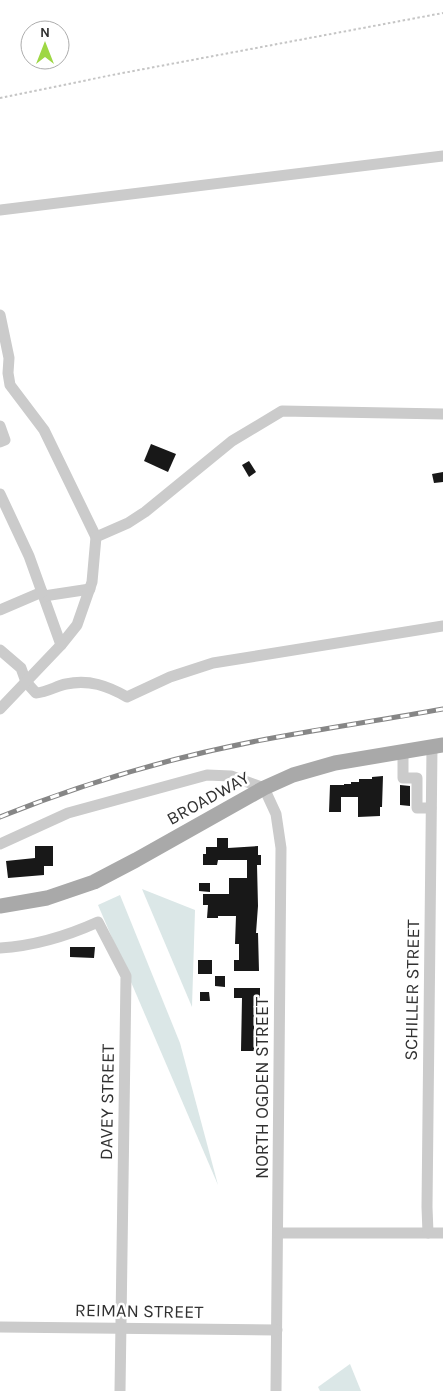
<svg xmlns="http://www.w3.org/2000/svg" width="443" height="1391" viewBox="0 0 443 1391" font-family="Karla,sans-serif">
<rect width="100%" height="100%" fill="#fff"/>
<g fill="#dbe7e7">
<path d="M142,889L195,910L192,1007Z"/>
<path d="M120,895L180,1043L218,1185L98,905Z"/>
<path d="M350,1364L361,1391H320L318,1387Z"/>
</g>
<g fill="#181818">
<path d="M151,444L176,454L168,472L144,461Z"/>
<path d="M249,461L256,472L249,477L242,465Z"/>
<path d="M443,472V482L434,483L432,474Z"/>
<path d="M383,776L382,807H380V816L358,817V797H341V812H329L330,785H344V784H351V782H359V779H372V777Z"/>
<path d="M400,785L410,786V806L400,805Z"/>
<path d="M217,838H228V848L258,846V855H261V865H257L258,906L256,933H258L259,971H234V960H239V944H235L236,916H218V918H207L208,905H203V894H229V878H247V860H218L217,865H203V854H206V847H217Z"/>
<path d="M35,846H53V866H44V875L8,878L6,861L35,858Z"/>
<path d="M199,883H210V892L199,891Z"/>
<path d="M70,947H95L94,958L70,957Z"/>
<rect x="198" y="960" width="14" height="14"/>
<path d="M215,976H225V987L215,986Z"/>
<path d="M234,988H260V998H254V1051H241L242,998H234Z"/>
<path d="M200,992H209L210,1001H200Z"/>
</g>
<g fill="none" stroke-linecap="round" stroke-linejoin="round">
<path stroke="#c5c5c5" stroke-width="2" stroke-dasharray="2.5 2.5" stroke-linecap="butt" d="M0,98L112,75L443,13"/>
<g stroke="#cbcbcb" stroke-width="11">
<path d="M0,210L443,156"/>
<path d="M0,315L9,358L8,373L10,385L44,430L96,537"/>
<path d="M0,426L5,440L0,442"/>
<path d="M0,494L29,556L61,645"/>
<path d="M44,596L90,589"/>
<path d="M0,610L42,592"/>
<path d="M0,650L21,668L26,682L36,693C48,692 56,686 66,684C89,679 108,686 127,697L170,677L213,663L443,626"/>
<path d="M0,709L61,645L77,625L92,582L96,537L128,523L145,512L232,441L282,411L443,414"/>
<path d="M403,752V778H417V808H431"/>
<path d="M0,844L68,813L207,775L231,776L264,788L276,814L281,848L276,1391"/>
<path d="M0,948C34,946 67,936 98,922L126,976L120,1391"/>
<path d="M278,1233H443"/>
<path d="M428,1233L427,1207L432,747"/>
<path d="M0,1327L277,1330"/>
</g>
<path stroke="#a9a9a9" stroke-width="15" d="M0,906L47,898L94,882L136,860L264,788L293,775L335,763L443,745"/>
<defs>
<path id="rail" d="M0,817C89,781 183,754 278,737C333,727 388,719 443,709"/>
</defs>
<use href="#rail" stroke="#868686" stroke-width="5"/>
<use href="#rail" stroke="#fff" stroke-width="3" stroke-dasharray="9" stroke-linecap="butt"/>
</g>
<g text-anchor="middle" stroke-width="5" stroke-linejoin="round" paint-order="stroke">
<g font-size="18" fill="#313131" stroke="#fff">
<text transform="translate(208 798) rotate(-29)" y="6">BROADWAY</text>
<text transform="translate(412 990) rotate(-89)" y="6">SCHILLER STREET</text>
<text transform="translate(262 1088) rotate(-90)" y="6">NORTH OGDEN STREET</text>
<text transform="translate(107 1102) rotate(-89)" y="6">DAVEY STREET</text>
<text transform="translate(139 1311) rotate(1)" y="6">REIMAN STREET</text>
</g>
</g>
<g transform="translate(45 45)"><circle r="24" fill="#ffffff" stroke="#adadad"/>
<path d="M0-4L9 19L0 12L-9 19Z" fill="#9ed744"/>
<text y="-8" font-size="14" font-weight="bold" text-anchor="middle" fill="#313131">N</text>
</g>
</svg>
